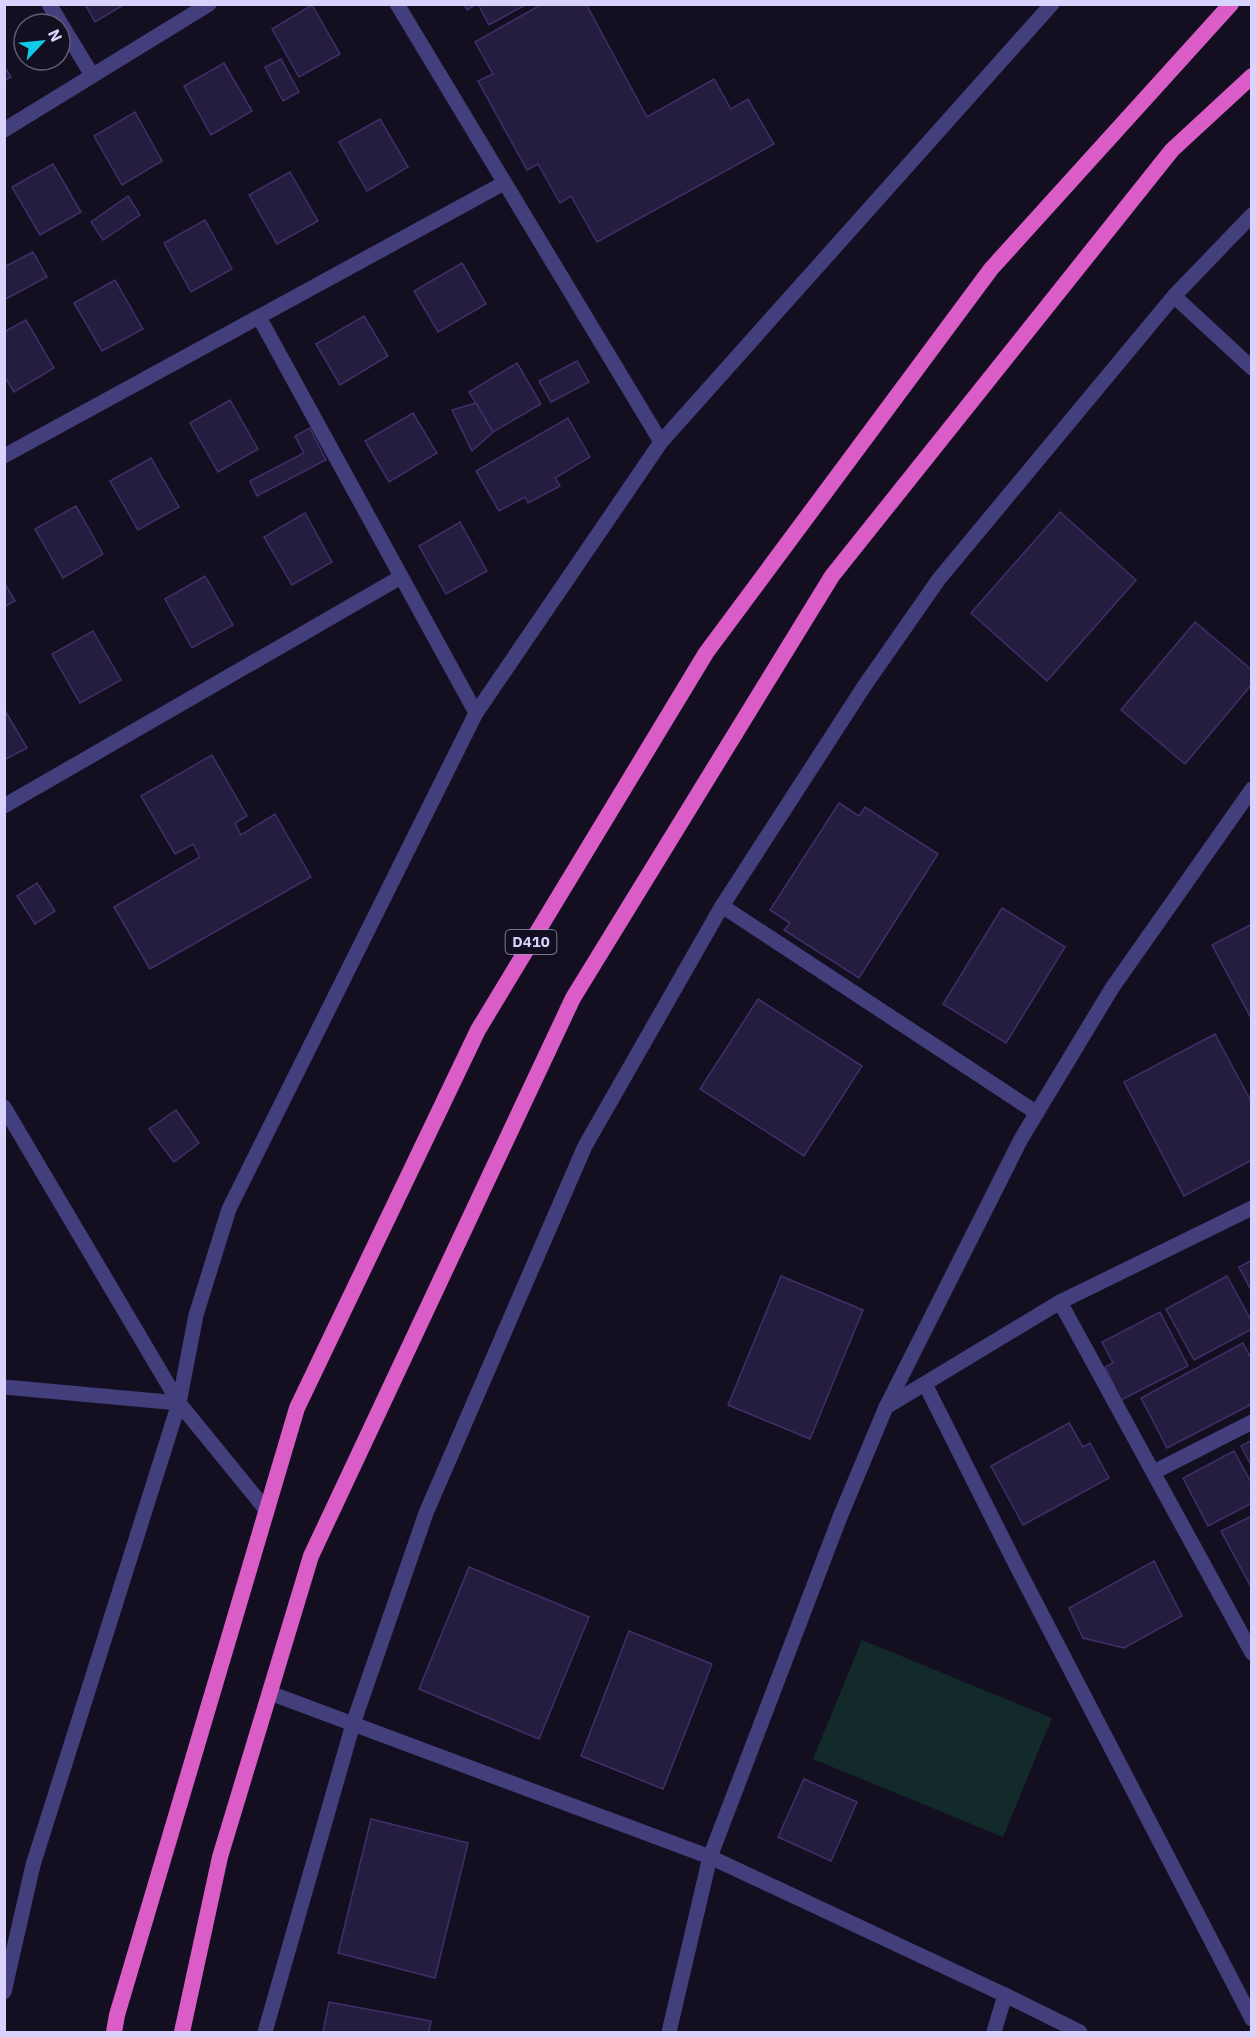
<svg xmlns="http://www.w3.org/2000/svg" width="1256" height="2037" viewBox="0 0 1256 2037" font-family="'IBM Plex Sans',sans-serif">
<rect width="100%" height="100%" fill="#130f21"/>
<path fill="#132a2a" d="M862,1640L1052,1718L1003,1837L813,1759Z"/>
<g fill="#251d40" stroke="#3e306a" stroke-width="1.5">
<path d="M85,4H125L95,22Z"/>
<path d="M464,4H477L467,10Z"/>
<path d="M478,4H527L489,25Z"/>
<path d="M542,4H586L647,117L714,79L731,109L748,99L774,144L597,242L571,196L560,203L538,164L527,170L478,81L493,74L475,42Z"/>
<path d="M312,5L340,54L299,77L272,29Z"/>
<path d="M281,59L299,92L283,101L265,67Z"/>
<path d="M224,63L252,111L211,135L184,86Z"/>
<path d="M4,66L11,77L4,81Z"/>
<path d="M135,112L162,161L122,185L94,136Z"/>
<path d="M380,119L408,167L367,191L339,142Z"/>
<path d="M53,164L81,212L40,235L12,187Z"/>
<path d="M290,172L318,221L277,244L249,195Z"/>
<path d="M128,196L140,215L103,240L91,222Z"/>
<path d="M205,220L232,269L191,292L164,243Z"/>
<path d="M33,252L47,277L4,300V267Z"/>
<path d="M462,263L486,304L438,332L414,291Z"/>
<path d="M115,280L143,329L102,351L74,303Z"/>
<path d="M364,316L388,356L340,385L316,344Z"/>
<path d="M26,320L54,368L14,392L4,376V332Z"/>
<path d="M577,361L589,382L551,402L539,381Z"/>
<path d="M517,363L541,404L493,432L469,392Z"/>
<path d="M230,400L258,449L218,472L190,423Z"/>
<path d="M476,403L493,432L472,451L452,410Z"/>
<path d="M413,413L437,453L389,482L365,441Z"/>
<path d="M568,418L590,457L555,478L560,486L528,503L525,497L499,511L476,471Z"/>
<path d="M310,428L326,460L257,496L250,481L304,453L295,436Z"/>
<path d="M151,458L179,507L138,530L110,481Z"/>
<path d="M76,506L103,554L63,578L35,529Z"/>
<path d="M1060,512L1136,580L1047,681L971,613Z"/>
<path d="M305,513L332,562L292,585L264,537Z"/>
<path d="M460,522L487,571L446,594L419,546Z"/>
<path d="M205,576L233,625L192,648L165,599Z"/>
<path d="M4,582L15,601L4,607Z"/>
<path d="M1195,622L1252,670V684L1185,764L1121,710Z"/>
<path d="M93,631L121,680L80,703L52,654Z"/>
<path d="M4,709L27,748L4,760Z"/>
<path d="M212,755L247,816L235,823L241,835L275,814L311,877L150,969L114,907L200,857L193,844L175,854L141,796Z"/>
<path d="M839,803L859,816L865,807L938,854L859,978L784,930L790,923L770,910Z"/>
<path d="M37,883L55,911L35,924L17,896Z"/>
<path d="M1002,908L1065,947L1006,1043L943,1004Z"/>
<path d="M1252,924V1020L1212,945Z"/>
<path d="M758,999L862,1066L804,1156L700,1089Z"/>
<path d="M1215,1034L1252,1103V1160L1184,1196L1124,1082Z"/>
<path d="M176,1110L199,1143L174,1162L149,1129Z"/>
<path d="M1252,1260V1292L1239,1267Z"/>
<path d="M781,1276L863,1310L810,1439L728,1405Z"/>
<path d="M1227,1276L1252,1322V1329L1194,1360L1166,1309Z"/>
<path d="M1160,1312L1188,1366L1121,1400L1105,1367L1113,1363L1102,1342Z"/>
<path d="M1243,1343L1252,1360V1404L1167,1448L1141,1398Z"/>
<path d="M1069,1423L1083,1447L1090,1443L1109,1478L1023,1525L991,1466Z"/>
<path d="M1252,1440V1467L1241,1446Z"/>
<path d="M1234,1451L1252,1484V1503L1208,1526L1183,1478Z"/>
<path d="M1252,1516V1587H1251L1221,1531Z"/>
<path d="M1154,1561L1182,1616L1124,1648L1083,1638L1069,1608Z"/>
<path d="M469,1567L589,1617L539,1739L419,1689Z"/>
<path d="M629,1631L712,1664L663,1789L581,1756Z"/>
<path d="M804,1779L857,1802L831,1861L778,1837Z"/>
<path d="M371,1819L468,1843L435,1978L338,1953Z"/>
<path d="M329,2002L431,2021L429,2032H323Z"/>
</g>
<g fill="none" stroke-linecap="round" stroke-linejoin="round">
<g stroke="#433e7c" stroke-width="15">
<path d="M49,4L92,75"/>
<path d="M397,4L661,442"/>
<path d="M4,130L209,4"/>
<path d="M1174,296L1252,368"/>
<path d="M259,317L476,713"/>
<path d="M4,456L504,183"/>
<path d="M4,806L401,577"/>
<path d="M722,906L1037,1113"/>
<path d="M4,1107L179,1403L267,1511"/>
<path d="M1060,1302L1252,1653"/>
<path d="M925,1384L1015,1563L1252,2019"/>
<path d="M4,1387L179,1403"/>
<path d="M886,1407L1060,1302L1252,1208"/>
<path d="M1154,1472L1252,1422"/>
<path d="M270,1693L710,1857L1005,1995L1080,2032"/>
<path d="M4,1992L33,1865L179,1403L196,1315L229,1209L476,713L661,442L1052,4"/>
<path d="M265,2032L353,1724L426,1513L585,1146L722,906L865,685L939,579L1174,296L1252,215"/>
<path d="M669,2032L710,1857L840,1517L886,1407L1021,1139L1112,988L1252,789"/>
<path d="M994,2032L1005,1995"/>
</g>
<g stroke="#da5cc6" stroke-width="16">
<path d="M114,2032L117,2015L297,1408L478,1030L706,653L991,269L1231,4"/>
<path d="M182,2032L220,1857L311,1556L573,998L832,576L1172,150L1252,76"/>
</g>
</g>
<g text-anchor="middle" stroke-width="6" stroke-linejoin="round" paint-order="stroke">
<rect fill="#130f21" stroke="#9e98ba" stroke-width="1.5" x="505.5" y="930" width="51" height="24" rx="4.5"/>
<g font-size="15" font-weight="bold" fill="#d9d2fc">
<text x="531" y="947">D410</text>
</g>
</g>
<rect width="1256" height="2037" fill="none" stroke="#d9d2fc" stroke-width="12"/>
<g transform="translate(42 42) rotate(64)"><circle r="28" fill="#130f21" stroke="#625d79" stroke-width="1.5"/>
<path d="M0-4.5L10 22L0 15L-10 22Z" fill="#12c9e8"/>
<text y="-9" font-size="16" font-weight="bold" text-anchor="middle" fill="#d9d2fc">N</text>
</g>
</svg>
